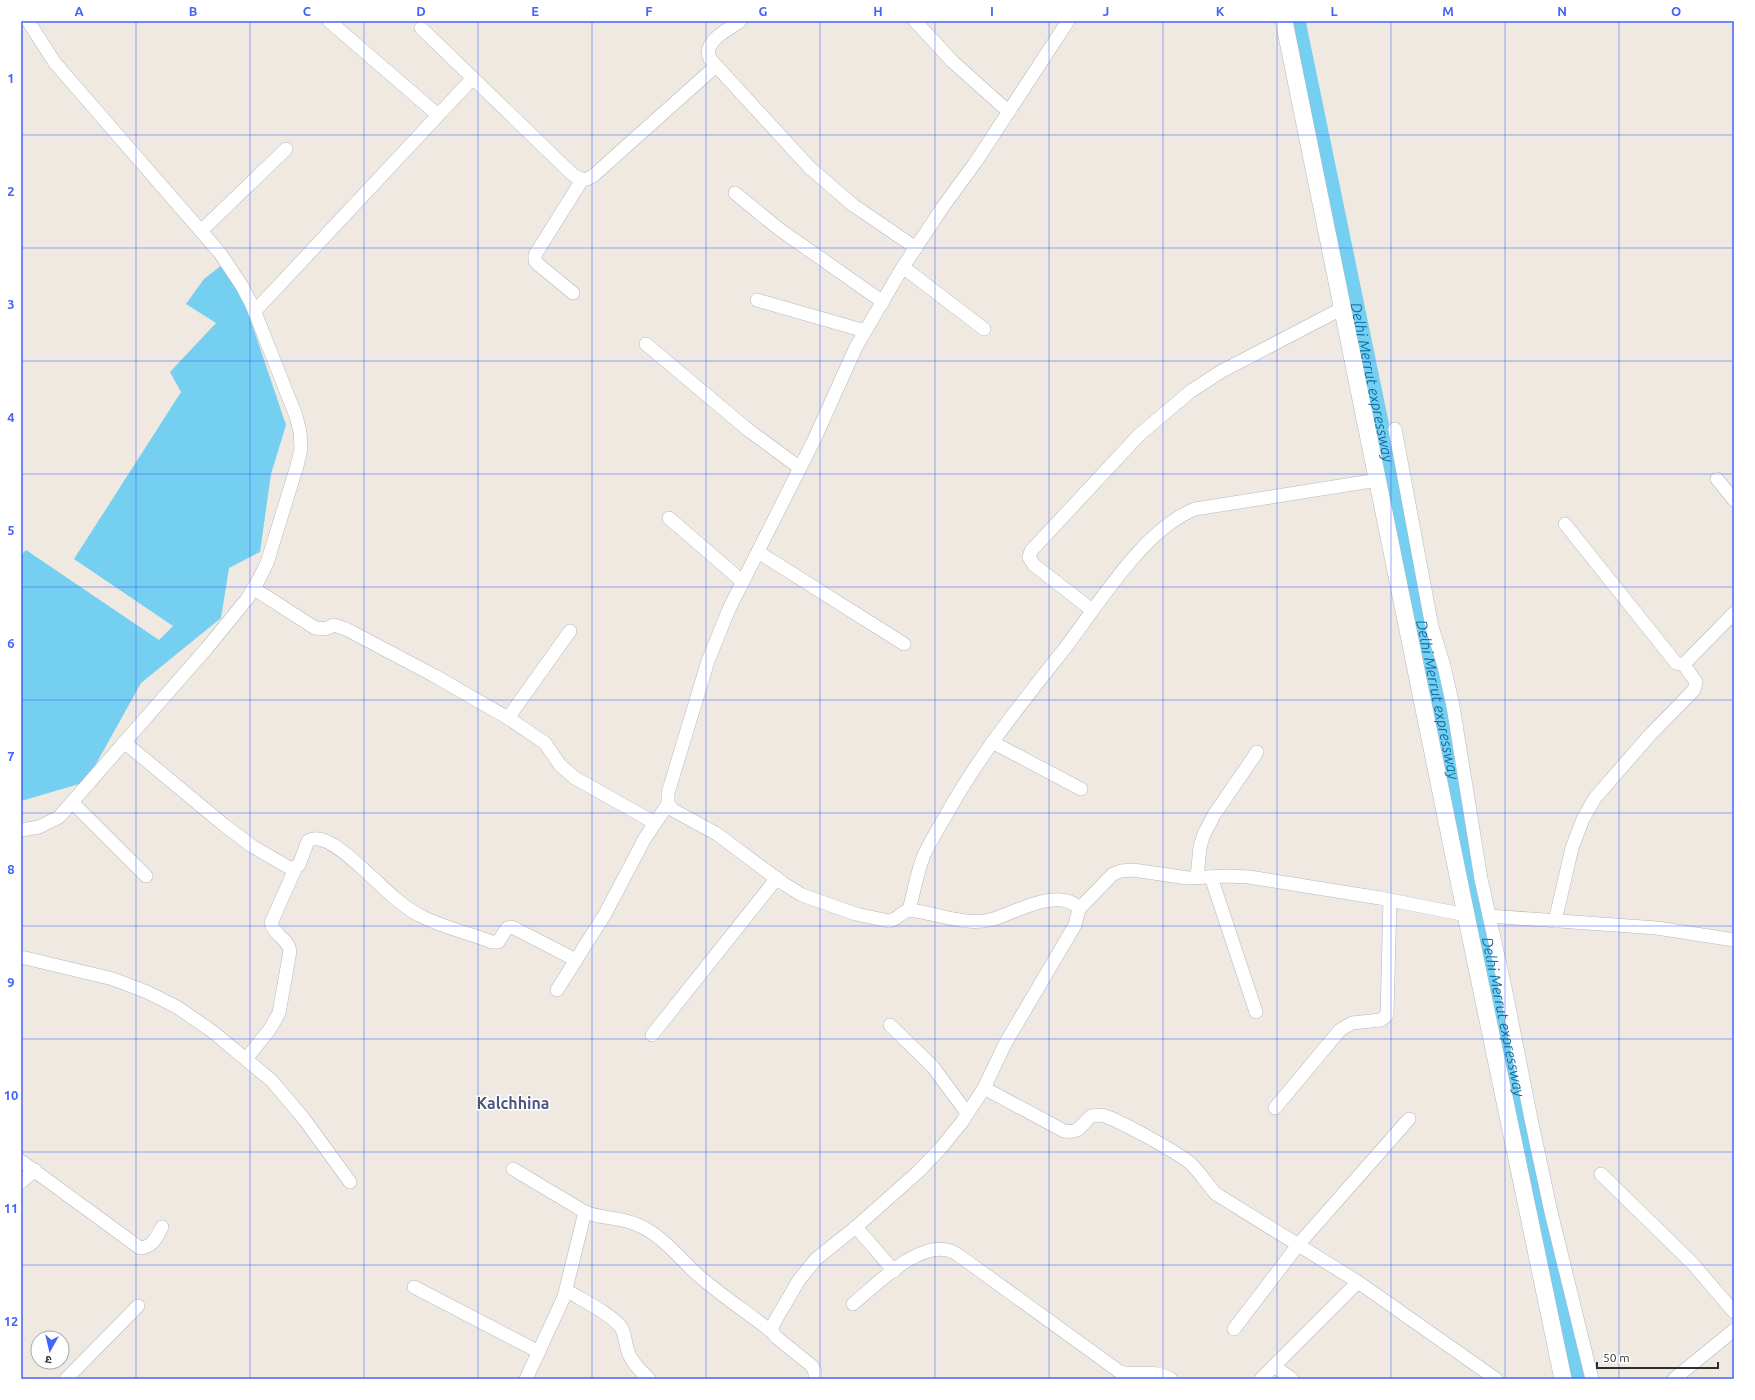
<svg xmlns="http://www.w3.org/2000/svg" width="1755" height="1400" viewBox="0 0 1755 1400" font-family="Ubuntu,'Noto Sans Devanagari',sans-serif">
<rect width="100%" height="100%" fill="#efe9e1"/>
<path fill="#75cff0" d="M222,265L238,283L286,425L271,474L260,552L229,568L221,618L141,683L86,782L21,801V555L26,550L159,640L173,626L74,559L181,392L170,372L216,323L186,304L204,279Z"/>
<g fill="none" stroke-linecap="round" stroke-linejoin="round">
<path stroke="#75cff0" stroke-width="17" id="s1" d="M1297,21L1578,1379"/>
<defs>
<g id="minor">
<path d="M329,21L438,115"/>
<path d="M740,21C728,30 702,41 710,59L810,168L853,205L916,248"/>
<path d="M915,21L953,62L1009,112"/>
<path d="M421,28L572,174C580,180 585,181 593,176L716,66"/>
<path d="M735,193L779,229L883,302"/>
<path d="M201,231L286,149"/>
<path d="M903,267L984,329"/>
<path d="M573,293L539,265L535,261V255L582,180"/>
<path d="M757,300L865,331"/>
<path d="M255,311L473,78"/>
<path d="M646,344L747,429L800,468"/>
<path d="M1395,429L1432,627L1444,666L1453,706L1481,879L1506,992L1531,1119L1551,1212L1592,1379"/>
<path d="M1717,479L1734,500"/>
<path d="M669,518L743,582"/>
<path d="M1565,524L1676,663L1684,665"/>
<path d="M758,552L904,644"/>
<path d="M253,588L315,628L325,629L334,625L346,629L435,676L508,718L545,743L560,765L575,778L655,823"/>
<path d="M1092,610L1034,565L1029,557L1031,551L1139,435L1191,391L1222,371L1343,308"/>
<path d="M508,718L570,631"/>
<path d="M124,742L224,825L252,846L288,867L293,868L299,865L308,841C325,829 360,867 373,878C388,892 404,908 423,917C445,928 469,933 492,942H498L507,928L512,927L576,960"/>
<path d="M992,742L1081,789"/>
<path d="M72,802L146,876"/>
<path d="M21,830L39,827L59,817L207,648L247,599L257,583L267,563L297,466L301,449L300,432L296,416L252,305L242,286L220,253L55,63L28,21"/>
<path d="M1197,877L1200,847L1204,834L1214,815L1257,752"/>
<path d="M1211,877L1256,1012"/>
<path d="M1079,909L1113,874L1121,871L1133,870L1188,878L1227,876L1249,877L1380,898L1466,915"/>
<path d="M909,910C914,892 917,872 924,855C930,842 938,829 945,817C978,757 1020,705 1062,652C1097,607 1142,530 1195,509L1378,480"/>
<path d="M1489,916L1657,928L1734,940"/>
<path d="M1555,921L1572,848L1583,819L1595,798L1649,736L1694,690L1696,682L1684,665L1686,662L1734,613"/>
<path d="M21,957L113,979L147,992L177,1007L213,1032L272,1081L304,1119L350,1182"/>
<path d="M557,990L605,914L645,838L668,804"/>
<path d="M890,1025L933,1067L967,1113"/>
<path d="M652,1035L777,878"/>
<path d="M246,1059L270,1029L279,1013L290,951C288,938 274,936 271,923L296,867"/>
<path d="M984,1088L1064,1131C1079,1134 1081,1125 1091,1116C1094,1116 1098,1115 1101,1115C1114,1117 1180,1154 1190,1163C1200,1172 1207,1184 1216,1194L1358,1282L1496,1379"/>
<path d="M1275,1108L1340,1030L1352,1023L1381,1020L1387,1015L1390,900"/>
<path d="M21,1161L140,1248C153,1247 156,1238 162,1227"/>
<path d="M513,1169L585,1212C602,1219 621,1217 638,1225C662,1235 680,1259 699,1276C722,1296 748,1313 772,1332"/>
<path d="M1601,1174L1692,1263L1734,1312"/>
<path d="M21,1182L35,1170"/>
<path d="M856,1227L894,1271"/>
<path d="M414,1287L539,1352"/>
<path d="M566,1290C582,1300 608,1312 620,1326C626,1334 625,1344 628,1352C632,1363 641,1371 649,1379"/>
<path d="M853,1304C875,1286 916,1243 947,1250C952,1251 957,1254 961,1257L1120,1372C1138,1376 1154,1369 1171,1379"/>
<path d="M1234,1329L1298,1245L1409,1119"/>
<path d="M1274,1366L1292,1379"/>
<path d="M66,1379L138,1306"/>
<path d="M526,1379L564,1297L585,1212"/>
<path d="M815,1379V1372L812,1366L776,1337C771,1331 771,1328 775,1321L799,1280L816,1259L856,1227L919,1171L940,1149L962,1122L984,1088L1005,1044L1075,925L1079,909C1062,886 1015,912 994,919C965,927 938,913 909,910C901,912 897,920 889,921L856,914L802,895L784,884L717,834L673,810L668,804V793L708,661L729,609L814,440L856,347L901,270L942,208L975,163L1068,21"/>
<path d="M1261,1379L1358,1282"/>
<path d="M1674,1379L1734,1330"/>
</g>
<path id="tertiary" d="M1284,21L1466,915L1563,1379"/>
</defs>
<use href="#minor" stroke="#b4b7c1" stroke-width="14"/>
<use href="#tertiary" stroke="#b4b7c1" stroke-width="18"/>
<use href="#minor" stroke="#fff" stroke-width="13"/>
<use href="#tertiary" stroke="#fff" stroke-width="17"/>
</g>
<path fill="none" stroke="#4264fb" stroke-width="1" stroke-opacity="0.55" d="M136,21V1379M250,21V1379M364,21V1379M478,21V1379M592,21V1379M706,21V1379M820,21V1379M935,21V1379M1049,21V1379M1163,21V1379M1277,21V1379M1391,21V1379M1505,21V1379M1619,21V1379M21,135H1734M21,248H1734M21,361H1734M21,474H1734M21,587H1734M21,700H1734M21,813H1734M21,926H1734M21,1039H1734M21,1152H1734M21,1265H1734"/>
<g text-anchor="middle" stroke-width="3" stroke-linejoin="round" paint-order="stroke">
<g font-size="15" font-style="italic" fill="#0d6fa3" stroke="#fff">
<text dy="5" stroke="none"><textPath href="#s1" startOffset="369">Delhi Merrut expressway</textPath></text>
<text dy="5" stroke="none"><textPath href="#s1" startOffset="693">Delhi Merrut expressway</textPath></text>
<text dy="5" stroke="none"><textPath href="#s1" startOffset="1017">Delhi Merrut expressway</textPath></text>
</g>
<g font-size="16" font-weight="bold" fill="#4d5680" stroke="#fff">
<text x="513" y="1109">Kalchhina</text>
</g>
</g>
<rect width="1755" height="1400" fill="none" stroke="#ffffff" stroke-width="44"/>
<g transform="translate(50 1350) rotate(188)"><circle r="19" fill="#ffffff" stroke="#ababab"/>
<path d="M0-3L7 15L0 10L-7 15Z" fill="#4264fb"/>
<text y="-6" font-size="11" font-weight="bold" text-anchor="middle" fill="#2e2e2e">उ</text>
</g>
<path d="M1597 1362v6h121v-6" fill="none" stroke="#2e2e2e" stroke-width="2"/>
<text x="1603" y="1362" font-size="12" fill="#2e2e2e" stroke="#ffffff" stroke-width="3" paint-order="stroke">50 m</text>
<rect x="22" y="22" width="1711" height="1356" fill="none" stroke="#4264fb" stroke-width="1.5"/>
<g font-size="13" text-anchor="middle" font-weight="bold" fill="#4264fb">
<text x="79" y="16">A</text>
<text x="193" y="16">B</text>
<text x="307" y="16">C</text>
<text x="421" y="16">D</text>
<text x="535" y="16">E</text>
<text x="649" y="16">F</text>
<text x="763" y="16">G</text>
<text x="878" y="16">H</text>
<text x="992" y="16">I</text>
<text x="1106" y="16">J</text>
<text x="1220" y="16">K</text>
<text x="1334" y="16">L</text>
<text x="1448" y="16">M</text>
<text x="1562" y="16">N</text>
<text x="1676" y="16">O</text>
<text x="11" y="83">1</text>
<text x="11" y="196">2</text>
<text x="11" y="309">3</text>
<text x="11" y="422">4</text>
<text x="11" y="535">5</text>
<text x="11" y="648">6</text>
<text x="11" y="761">7</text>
<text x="11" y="874">8</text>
<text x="11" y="987">9</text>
<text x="11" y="1100">10</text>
<text x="11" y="1213">11</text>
<text x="11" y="1326">12</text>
</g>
</svg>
